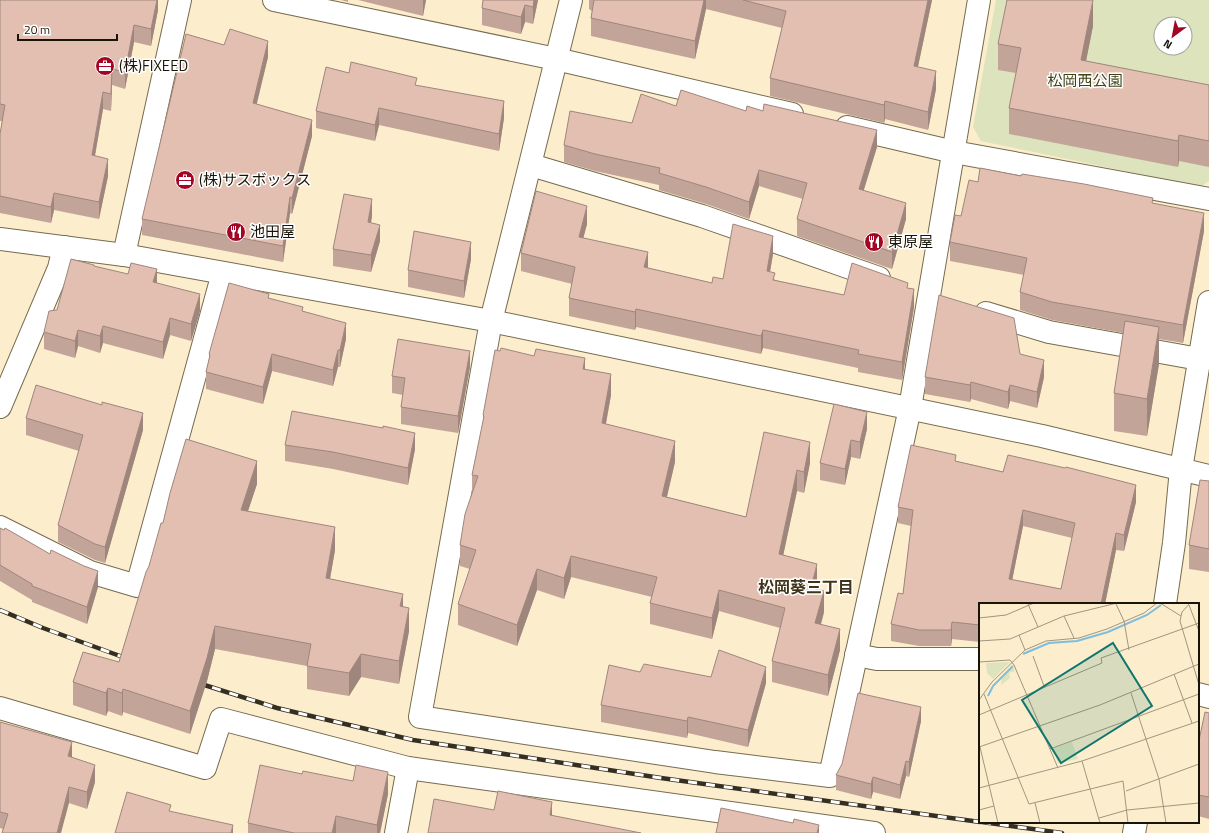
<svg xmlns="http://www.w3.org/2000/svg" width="1209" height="833" viewBox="0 0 1209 833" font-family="'Titillium Web','Noto Sans JP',sans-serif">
<rect width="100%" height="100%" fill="#fcedcd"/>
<path fill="#dde3bc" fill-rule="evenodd" d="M996,0H1209V181L1200,187L981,141L973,127ZM1161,24H1185V48H1161Z"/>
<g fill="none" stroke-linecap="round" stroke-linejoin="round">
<defs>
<g id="minor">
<path d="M274,0L556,59L792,114"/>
<path d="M571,0L491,321L420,717L715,762L830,776L910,408L979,0"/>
<path d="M847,127L954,152L1209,199"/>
<path d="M531,165L702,216L879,278"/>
<path d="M0,239L124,255L491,321L1042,436L1209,476"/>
<path d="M124,255L180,0"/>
<path d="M986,313L1049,332L1199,359"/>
<path d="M0,407L59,268L64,247"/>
<path d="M0,527L90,572L137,586L223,273"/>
<path d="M1165,604L1174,543L1181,469L1209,302"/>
<path d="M856,655L877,659H980"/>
<path d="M1198,694L1209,697"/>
<path d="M0,708L205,768L221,719L408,768L874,833"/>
<path d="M396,833L408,768"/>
<path d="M1134,833L1136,822"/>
</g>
</defs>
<use href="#minor" stroke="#776b4e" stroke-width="24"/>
<use href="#minor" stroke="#fff" stroke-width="22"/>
<defs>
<g id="rail">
<path d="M0,610L43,628L131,660"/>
<path d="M195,682L277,708L413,740L661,778L980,822"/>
<path d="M982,822L1062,833"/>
</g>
</defs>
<use href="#rail" stroke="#362f21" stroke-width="4.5"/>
<use href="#rail" stroke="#fff" stroke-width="3" stroke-dasharray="9" stroke-linecap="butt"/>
</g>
<g fill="#c3a499" fill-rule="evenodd">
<path d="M0,0H158V10L151,46L134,42L125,89L112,85L111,111L103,109L95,156L108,176L99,219L54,210L51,223L0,213V134L2,121H0Z"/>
<path d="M341,0H348V2Z"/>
<path d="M358,0H426L423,16Z"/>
<path d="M483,0H538L533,24L525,22L521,34L482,25V8Z"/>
<path d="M589,0H932L918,67L936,89L928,130L885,119L884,123L770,96V78L782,28L706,9L695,59L591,36V18L592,11L589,9Z"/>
<path d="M1093,26L1086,61L1209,85V167L1179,161L1178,167L1009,134V108L1016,73L998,70V44Z"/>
<path d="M224,45L268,57L256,104L312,136L292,214L290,213L283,262L142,235V219Z"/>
<path d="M349,73L417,86L504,118L499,151L379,125L375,141L316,128V111Z"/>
<path d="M676,106L746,111L877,147L863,191L906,219L892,269L797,236V219L803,199L759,186L749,219L706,204L659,190V185L595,171L564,162V145L632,123Z"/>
<path d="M1021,176L1153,203L1204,231L1183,343L1159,339V364L1147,436L1114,431V393L1123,333L1052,320L1020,310V292L1024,275L950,261V242L961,216L978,182Z"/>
<path d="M372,216L371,223L380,241L371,272L333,266V249Z"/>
<path d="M587,224L583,238L648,268L712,283L723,279L773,254L770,272L775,280L844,295L908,288L914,307L902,380L858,372V368L763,348L761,354L636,327L635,330L569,316V298L572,284L521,271V253Z"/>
<path d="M471,259L464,298L408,287V270Z"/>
<path d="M94,266L157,283L200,311L191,341L170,335L163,359L103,343L100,353L78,346L75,358L44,349V332Z"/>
<path d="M269,298L303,311L346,339L340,367H338L333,386L272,371L263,404L206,389V372L209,359V354Z"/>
<path d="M1020,354L1044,377L1037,408L1010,401L1008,409L971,399L970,402L925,394V377Z"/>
<path d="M470,367L458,433L401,424V407L403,395L392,393V376Z"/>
<path d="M585,369L611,395L606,424L675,462L667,497L746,517L764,432L810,463L804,493L797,491L783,555L817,585L816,589L824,612L821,625L840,650L828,696L772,682V661L780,628L719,611L712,639L650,624V603L652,597L571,577L564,599L537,590L517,646L458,625V604L470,569L460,566V545L472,492V475L483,423V415Z"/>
<path d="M26,418L143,430L105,563L95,560L58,542V525L79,451L26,435Z"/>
<path d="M867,429L860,459L851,457L845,485L820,480V463Z"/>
<path d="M285,445L415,449L408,485L333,469L285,461Z"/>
<path d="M956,461L1136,502L1124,551L1116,550L1105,604H980V642L952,639L951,646H919L891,641V624L903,594L911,526L898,523V507ZM1023,526L1072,538L1061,589L1012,580Z"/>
<path d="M1209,481V572L1189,569V545Z"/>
<path d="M257,484L248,511L335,550L330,579L403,606L409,631L399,684L361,677L349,696L307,689V666L215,649L207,681L190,734L123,712L122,716L108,711L106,716L73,705V682L119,662L163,523Z"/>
<path d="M0,528L98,587L87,624L32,602V600L0,581Z"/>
<path d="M640,672L711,677L766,683L748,747L688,733L687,738L601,722V705Z"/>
<path d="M1209,713V819L1198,816V745Z"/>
<path d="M921,721L909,777L906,776L900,799L873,792L871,799L836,790V775Z"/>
<path d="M0,722L72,758L95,782L87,809L69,803L3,829L0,828Z"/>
<path d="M388,794L380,833H248V823Z"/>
</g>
<g fill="#9f867d">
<path d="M157,0H158V10L151,46V29Z"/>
<path d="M423,0H426L423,16Z"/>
<path d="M534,0H538L533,24V7Z"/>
<path d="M704,0H706V9L695,59V41Z"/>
<path d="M928,0H932L914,85V66Z"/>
<path d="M1093,0V26L1081,86V60Z"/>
<path d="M525,5V22L521,34V17Z"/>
<path d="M134,25V42L125,89V72Z"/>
<path d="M268,41V57L253,120V103Z"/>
<path d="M112,69V85L111,111V94Z"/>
<path d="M936,71V89L928,130V112Z"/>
<path d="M103,92V109L92,172V155Z"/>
<path d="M504,101V118L499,151V134Z"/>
<path d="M885,101V119L884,123V105Z"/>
<path d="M379,108V125L375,141V125Z"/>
<path d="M312,120V136L292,214V198Z"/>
<path d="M877,130V147L859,206V189Z"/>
<path d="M1179,135V161L1178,167V141Z"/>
<path d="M108,159V176L99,219V202Z"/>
<path d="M759,170V186L749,219V202Z"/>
<path d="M54,193V210L51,223V207Z"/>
<path d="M290,197V213L283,262V246Z"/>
<path d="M372,199V216L368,239V222Z"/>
<path d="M906,203V219L892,269V252Z"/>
<path d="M587,206V224L579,255V237Z"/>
<path d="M1204,213V231L1183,343V325Z"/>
<path d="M380,225V241L371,272V255Z"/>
<path d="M773,236V254L767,289V271Z"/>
<path d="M471,242V259L464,298V281Z"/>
<path d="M648,252V270L644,267Z"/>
<path d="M157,269V286L153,282Z"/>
<path d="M914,289V307L902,380V362Z"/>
<path d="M200,294V311L191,341V324Z"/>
<path d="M636,309V327L635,330V312Z"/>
<path d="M170,318V335L163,359V342Z"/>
<path d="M346,323V339L340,367V350Z"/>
<path d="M103,326V343L100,353V336Z"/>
<path d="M1159,327V364L1147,436V399Z"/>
<path d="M78,330V346L75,358V341Z"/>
<path d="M763,330V348L761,354V336Z"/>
<path d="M338,350V367L333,386V370Z"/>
<path d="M470,351V367L458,433V416Z"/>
<path d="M272,354V371L263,404V387Z"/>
<path d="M585,358V379L583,369Z"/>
<path d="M1044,360V377L1037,408V392Z"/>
<path d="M611,374V395L602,444V423Z"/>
<path d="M971,382V399L970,402V385Z"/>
<path d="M1010,385V401L1008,409V392Z"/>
<path d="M867,412V429L860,459V442Z"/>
<path d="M143,413V430L105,563V547Z"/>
<path d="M415,433V449L408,485V468Z"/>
<path d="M851,440V457L845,485V469Z"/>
<path d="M675,441V462L662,517V496Z"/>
<path d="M810,442V463L804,493V472Z"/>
<path d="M257,461V484L241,532V510Z"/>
<path d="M797,470V491L779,575V554Z"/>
<path d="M1136,485V502L1124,551V535Z"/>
<path d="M1023,510V526L1009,596V579Z"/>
<path d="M335,527V550L326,601V578Z"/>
<path d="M1116,533V550L1105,604H1101Z"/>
<path d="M571,556V577L564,599V578Z"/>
<path d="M817,564V585L811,609V588Z"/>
<path d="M537,569V590L517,646V625Z"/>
<path d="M98,571V587L87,624V607Z"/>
<path d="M719,590V611L712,639V618Z"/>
<path d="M824,591V612L815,644V623Z"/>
<path d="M403,594V617L400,606Z"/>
<path d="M409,608V631L399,684V661Z"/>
<path d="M952,622V639L951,646V630Z"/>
<path d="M215,626V649L207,681L190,734V711Z"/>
<path d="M840,629V650L828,696V675Z"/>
<path d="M361,654V677L349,696V673Z"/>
<path d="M766,667V683L748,747V730Z"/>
<path d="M108,688V711L106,716V693Z"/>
<path d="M123,689V712L122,716V693Z"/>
<path d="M921,707V721L909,777V762Z"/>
<path d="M688,717V733L687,738V721Z"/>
<path d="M72,742V759L68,756Z"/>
<path d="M906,761V776L900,799V785Z"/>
<path d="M95,765V782L87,809V792Z"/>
<path d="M388,772V794L380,833H377V825Z"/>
<path d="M873,777V792L871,799V784Z"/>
<path d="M69,787V803L61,833H57Z"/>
<path d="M552,802V822L550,815Z"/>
<path d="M336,816V833H332Z"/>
<path d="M233,825V833H231Z"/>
<path d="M819,825V833H817Z"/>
</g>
<g fill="#e3bfb2" stroke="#9f867d" fill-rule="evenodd">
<path d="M0,0H157L151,29L134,25L125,72L112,69L111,94L103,92L92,155L108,159L99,202L54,193L51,207L0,196V134L5,105L0,104Z"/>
<path d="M483,0H534L533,7L525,5L521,17L482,8Z"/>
<path d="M594,0H704L695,41L591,18Z"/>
<path d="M743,0H928L914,66L936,71L928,112L885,101L884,105L770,78L786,11Z"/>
<path d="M1007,0H1093L1081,60L1209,85V141L1179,135L1178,141L1009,108L1021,48L998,44Z"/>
<path d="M230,29L268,41L253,103L312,120L292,198L290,197L283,246L142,219L186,34L224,45Z"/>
<path d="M351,62L417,78L415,85L504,101L499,134L379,108L375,125L316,111L326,67L349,73Z"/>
<path d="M681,90L746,111L747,106L763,111L764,104L877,130L859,189L906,203L892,252L797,219L807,183L759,170L749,202L706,187L659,173L660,168L595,154L564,145L570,111L632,123L641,94L676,106Z"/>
<path d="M980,168L1021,176L1022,174L1084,184L1153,198L1152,203L1204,213L1183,325L1052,302L1020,292L1027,258L950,242L955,215L961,216L969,180L978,182Z"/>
<path d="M536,191L587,206L579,237L648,252L644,267L712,283L713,277L723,279L733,224L773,236L767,271L775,273L773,280L844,295L852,263L908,283L907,288L914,289L902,362L858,354L859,350L763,330L761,336L636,309L635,312L569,298L575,267L521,253Z"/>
<path d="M344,194L372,199L368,222L380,225L371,255L333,249Z"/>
<path d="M414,231L471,242L464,281L408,270Z"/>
<path d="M71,259L94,265V266L128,274L131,263L157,269L153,282L200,294L191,324L170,318L163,342L103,326L100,336L78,330L75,341L44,332L49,311L57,310Z"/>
<path d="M229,283L269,294L268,298L303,307L302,311L346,323L340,350H338L333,370L272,354L263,387L206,372L210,355L209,354Z"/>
<path d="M939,295L1014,318L1020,354L1044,360L1037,392L1010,385L1008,392L971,382L970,385L925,377Z"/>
<path d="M1125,321L1159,327L1147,399L1114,393Z"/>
<path d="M398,339L470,351L458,416L401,407L405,378L392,376Z"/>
<path d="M501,348L534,356L536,349L585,358L583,369L611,374L602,423L675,441L662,496L746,517L764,432L810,442L804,472L797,470L779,554L817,564L811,588L824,591L815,623L840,629L828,675L772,661L785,608L719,590L712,618L650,603L657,577L571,556L564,578L537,569L517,625L458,604L476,550L460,545L465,514L478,476L472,475L484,416L483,415L495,350L500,351Z"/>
<path d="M36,385L102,405V402L143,413L105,547L95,544L58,525L83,435L26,418Z"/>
<path d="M834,404L867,412L860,442L851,440L845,469L820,463Z"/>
<path d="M292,411L383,428V426L415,433L408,468L333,452L285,445Z"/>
<path d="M186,439L257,461L241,510L335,527L326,578L403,594L400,606L409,608L399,661L361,654L349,673L307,666L311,644L215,626L207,658L190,711L123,689L122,693L108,688L106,693L73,682L83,652L119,662L146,572L149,566L161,523H163L170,493Z"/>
<path d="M911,445L956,455L955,461L1003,472L1008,455L1065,468L1066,467L1136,485L1124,535L1116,533L1101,604H980V625L952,622L951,630H919L891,624L898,593L903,594L913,510L898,507ZM1023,510L1075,523L1061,589L1009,579Z"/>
<path d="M1200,480L1209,481V549L1189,545Z"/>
<path d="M0,528L4,530L5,528L50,554L51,550L84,566L98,571L87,607L32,586V584L0,565Z"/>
<path d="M719,650L766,667L748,730L688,717L687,721L601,705L609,665L640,672L644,664L711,677Z"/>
<path d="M858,693L921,707L909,762L906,761L900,785L873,777L871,784L836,775L842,764Z"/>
<path d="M1205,712L1209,713V797L1198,795V745Z"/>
<path d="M0,722L72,742L68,756L95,765L87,792L69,787L57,833H2L8,814L0,812Z"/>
<path d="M260,765L302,774L303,771L353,781L356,765L388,772L377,825L336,816L332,833H294L248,823Z"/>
<path d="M498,791L552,802L550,815L641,833H428L434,799L494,810Z"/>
<path d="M127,792L171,805L169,811L233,825L231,833H115Z"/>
<path d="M721,808L793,823L794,819L819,825L817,833H716Z"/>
</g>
<defs>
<symbol id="office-disc" viewBox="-11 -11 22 22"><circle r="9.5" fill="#a30624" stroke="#fff"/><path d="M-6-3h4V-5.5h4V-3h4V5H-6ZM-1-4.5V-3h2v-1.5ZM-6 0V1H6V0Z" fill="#fff"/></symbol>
<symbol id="restaurant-disc" viewBox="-11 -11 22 22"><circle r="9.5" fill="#a30624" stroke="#fff"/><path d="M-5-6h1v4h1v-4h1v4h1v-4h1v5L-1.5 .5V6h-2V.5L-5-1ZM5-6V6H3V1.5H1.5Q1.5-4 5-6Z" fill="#fff"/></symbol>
</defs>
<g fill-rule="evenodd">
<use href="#office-disc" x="94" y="55" width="22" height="22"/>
<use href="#office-disc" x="174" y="169" width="22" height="22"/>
<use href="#restaurant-disc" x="225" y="221" width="22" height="22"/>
<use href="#restaurant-disc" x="863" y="231" width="22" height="22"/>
</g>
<g text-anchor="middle" stroke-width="3" stroke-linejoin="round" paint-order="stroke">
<g font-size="15" fill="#191408" stroke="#fff" text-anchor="start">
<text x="119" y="71">(株)FIXEED</text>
<text x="199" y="185">(株)サスボックス</text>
<text x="250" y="237">池田屋</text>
<text x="888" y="247">東原屋</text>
</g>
<g font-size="15" fill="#3f4316" stroke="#fff">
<text x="1085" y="86">松岡西公園</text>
</g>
<g font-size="16" font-weight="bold" fill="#403419" stroke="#fff">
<text x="806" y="593">松岡葵三丁目</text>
</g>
</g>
<g transform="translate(979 603)">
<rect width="220" height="220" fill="#fcedcd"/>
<path d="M31,59L14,76L8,70L7,60ZM34,64L36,68L30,70L31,75L22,82L23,75ZM93,139L99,156L79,160L74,146Z" fill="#dde3bc"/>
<path fill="none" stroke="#7ebedd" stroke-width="2" d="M44,51L70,40L98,38L129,29L168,12L182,2M9,93L14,83L34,63"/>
<path fill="none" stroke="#a1967e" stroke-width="1" d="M181,0L202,13M211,0L203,9L201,18L220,82M49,1L59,24M137,1L145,18L150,47M210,2L220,28M85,13L95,35M0,15L27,12L55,0M40,32L46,47M0,38L31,36L85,13L138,0M54,53L65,83M0,59L31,57L35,62L79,165M195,71L213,120M152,90L180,176L187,220M5,91L50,201L144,178L149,220M0,97L13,79L46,47L67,38L100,35L128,26L165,10L178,0M0,112L123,60L122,55L220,20M0,144L121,102L220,61M1,144L19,220M71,146L220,91M103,158L121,220M0,185L103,158L220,118M147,188L220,161M56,200L61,220M0,207L15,203M120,215L148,207L220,200"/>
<path fill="#0f766e" fill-opacity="0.15" stroke="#0f766e" stroke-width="2" d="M134,40L173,103L82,160L43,97Z"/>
<rect width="220" height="220" fill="none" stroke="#191408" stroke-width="2"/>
</g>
<g transform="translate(1173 36) rotate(212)"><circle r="19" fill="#ffffff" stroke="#a3a19c"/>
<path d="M0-3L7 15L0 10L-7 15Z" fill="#a30624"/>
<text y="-6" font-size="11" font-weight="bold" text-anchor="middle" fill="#191408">N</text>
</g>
<path d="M18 34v6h99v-6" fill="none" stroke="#191408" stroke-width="2"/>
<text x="24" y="34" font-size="12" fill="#191408" stroke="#ffffff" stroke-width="3" paint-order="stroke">20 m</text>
</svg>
